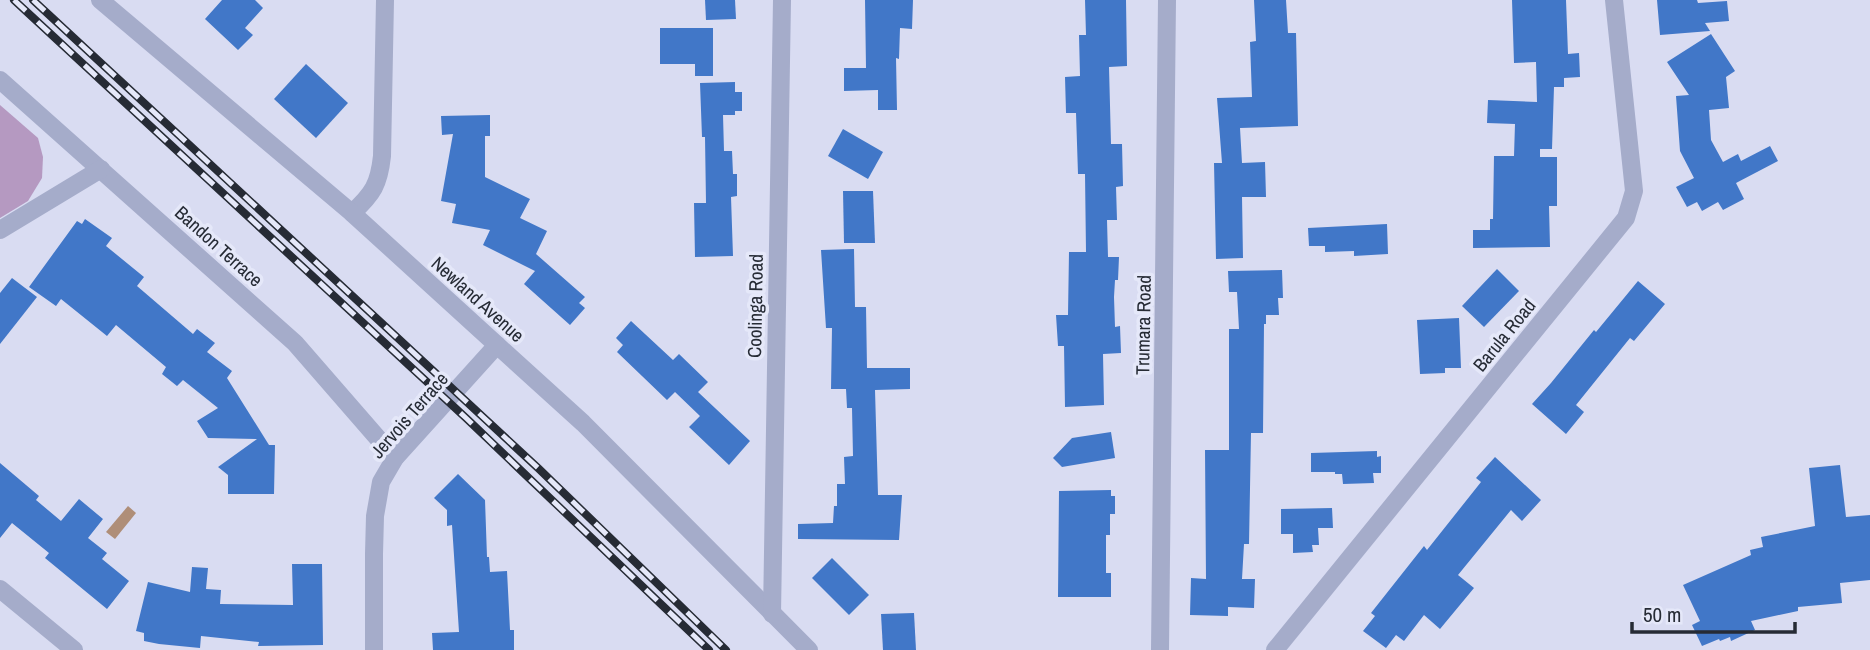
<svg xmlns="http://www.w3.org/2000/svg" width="1870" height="650" viewBox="0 0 1870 650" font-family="'Archivo Narrow',sans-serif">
<rect width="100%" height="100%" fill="#d9dcf2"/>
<path fill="#b599c1" d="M0,105L38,138L43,157L42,178L28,201L0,218Z"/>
<path fill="#af8e78" d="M128,506L136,513L115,539L106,532Z"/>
<g fill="#4177c8">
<path d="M222,0H255L263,8L245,28L253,35L238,50L205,19Z"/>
<path d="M705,0H735L736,19L706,20Z"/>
<path d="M865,0H913L912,29L900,28L899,59L896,58L897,110H878V90L844,91V68H866Z"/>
<path d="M1085,0H1126L1127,66L1109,67L1111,144H1122L1123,186L1116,187L1117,220H1107L1108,257H1119L1118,280H1115L1114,297L1115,327L1120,326L1121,353L1103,354L1104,405L1065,407L1064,346H1058L1056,315H1068L1069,252H1086L1085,174H1078L1076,113H1066L1065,77L1080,76L1079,35H1086Z"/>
<path d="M1254,0H1286L1288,33H1296L1298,126L1240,128L1242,163L1265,162L1266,197H1242L1243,258L1216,259L1214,163H1222L1217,98L1252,97L1250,42L1256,41Z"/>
<path d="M1512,0H1566L1568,54L1579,53L1580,77L1564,78V87H1554L1552,149H1540V157H1557V206H1549L1550,247L1473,248V230H1490V219H1493L1494,156H1514L1515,124L1487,123L1488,100L1537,102L1536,62L1514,63Z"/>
<path d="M1657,0H1697L1698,3L1727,1L1729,21L1705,23L1710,31L1660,35Z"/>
<path d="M660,28H713V76H695V64H660Z"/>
<path d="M1711,34L1735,71L1726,77L1729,108L1709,110L1711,140L1723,162L1738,154L1741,161L1770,146L1778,161L1736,183L1744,199L1723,210L1718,202L1702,211L1697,202L1687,207L1676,187L1694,178L1680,151L1676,96L1689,95L1667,62Z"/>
<path d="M306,64L348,103L316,138L274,99Z"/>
<path d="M735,82V92H742V111H735V115H723L724,151H732L733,174H737V196L731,197L733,256L695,257L694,203H706L705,137H702L700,83Z"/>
<path d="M490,115V136H485V177L530,199L520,218L547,231L536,254L585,297L579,303L585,308L570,325L524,284L535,271L483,245L490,230L452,223L456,204L441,201L453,134L442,135L441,116Z"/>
<path d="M843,129L883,152L868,179L828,156Z"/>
<path d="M843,191H873L875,243H844Z"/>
<path d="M85,219L112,238L106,246L144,277L137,286L193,334L197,329L215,343L207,352L232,371L227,378L269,445H275L274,494H228V475L218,467L257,439L208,438L197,421L218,408L183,380L177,386L162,374L166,367L116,325L107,336L61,299L56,306L29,287L77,221L82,224Z"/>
<path d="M1387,224L1388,254L1354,256V251L1325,252V246H1309L1308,228Z"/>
<path d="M854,249L855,307H866L867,368H910V389L875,390L878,495H902L899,540L798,539V524L833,523L834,506H837V484H845L844,457L853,456L852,408H847L846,389H831L832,328H826L821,250Z"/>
<path d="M1497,269L1519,291L1484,327L1462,306Z"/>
<path d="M1282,270L1283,298H1278L1279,315H1266V324H1264L1263,433H1251L1249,544H1244L1242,579H1255L1254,608L1228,607V616L1190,615L1191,578L1206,579L1205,450H1229V329H1239L1237,292H1229L1228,271Z"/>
<path d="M12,278L37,297L0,344V293Z"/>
<path d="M1638,281L1665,304L1634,341L1630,338L1576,405L1584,412L1566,434L1532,404L1551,383L1594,330L1596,332Z"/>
<path d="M1459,318L1461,368H1445V373L1420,374L1417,320Z"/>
<path d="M631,321L673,360L679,354L708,382L698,392L750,441L729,465L689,427L700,416L675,392L667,400L617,352L623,345L616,338Z"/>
<path d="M1111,432L1115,458L1062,467L1053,458L1072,438Z"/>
<path d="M1377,451V457L1381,456V473H1373L1374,483L1343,484L1342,474H1335V472H1311V453Z"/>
<path d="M1495,457L1541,500L1522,521L1511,510L1458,575L1474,588L1440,629L1424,615L1404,641L1396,635L1386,648L1363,631L1375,616L1371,613L1424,546L1427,550L1481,482L1476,478Z"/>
<path d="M0,463L39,496L36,500L61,521L79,499L103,519L88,538L107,553L102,559L129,581L107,609L45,558L49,553L12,523L0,538Z"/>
<path d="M1840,465L1846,517L1870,515V580L1840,583L1842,603L1798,607V611L1751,621L1755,630L1731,641L1730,637L1720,641L1719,639L1702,646L1692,625L1700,621L1683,585L1751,555L1750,550L1763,547L1761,537L1815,526L1809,468Z"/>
<path d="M458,474L485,500L487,557H489L490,572L507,571L510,630H514V650H433L432,633L459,632L452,525L447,526V510L434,498Z"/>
<path d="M1111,490V496H1115V514H1110V535H1106V573H1111V597H1058L1059,491Z"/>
<path d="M1332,508L1333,528H1318L1319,545H1312L1313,552L1293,553V534H1281V509Z"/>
<path d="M832,558L869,595L849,615L812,578Z"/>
<path d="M292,564H322L323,645L258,646L259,642L201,636L200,648L159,644L144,641V633L136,631L148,582L190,592L192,567L208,568L206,589L221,590L220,604L293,605Z"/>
<path d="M914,613L916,650H883L881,614Z"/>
</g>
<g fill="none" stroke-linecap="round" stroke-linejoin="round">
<g stroke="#a5acca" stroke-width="18">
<path d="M0,80L295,343L395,458"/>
<path d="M352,213C373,194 379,184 382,156L385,0"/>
<path d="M0,230L101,169"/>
<path d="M497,345L583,423L809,650"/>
<path d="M0,589L74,650"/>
<path d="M772,614L782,0"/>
<path d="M1160,650L1167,0"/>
<path d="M1275,650L1626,218L1634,191L1614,0"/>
</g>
<path stroke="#a5acca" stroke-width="18" d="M100,0L352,213L497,345L395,458L381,482L375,516L374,554V650"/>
<defs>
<g id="rail">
<path d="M14,0L466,418L709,650"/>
<path d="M33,0L538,468L726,650"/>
</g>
</defs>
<use href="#rail" stroke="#262b35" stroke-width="8"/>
<use href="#rail" stroke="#e5e8f9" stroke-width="5" stroke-dasharray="16" stroke-linecap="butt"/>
</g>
<g text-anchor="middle" stroke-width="7" stroke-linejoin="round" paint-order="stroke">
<g font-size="19" fill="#262b35" stroke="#e5e8f9">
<text transform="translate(219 246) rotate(42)" y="7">Bandon Terrace</text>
<text transform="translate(478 299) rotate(42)" y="7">Newland Avenue</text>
<text transform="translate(755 306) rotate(-89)" y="7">Coolinga Road</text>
<text transform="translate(1143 325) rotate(-89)" y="7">Trumara Road</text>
<text transform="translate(1504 335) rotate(-51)" y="7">Barula Road</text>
<text transform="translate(409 415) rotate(-49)" y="7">Jervois Terrace</text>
</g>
</g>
<path d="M1632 622v10h163v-10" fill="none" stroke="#262b35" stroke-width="3.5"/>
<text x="1643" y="622" font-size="21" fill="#262b35" stroke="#e5e8f9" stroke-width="5" paint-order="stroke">50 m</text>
</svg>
